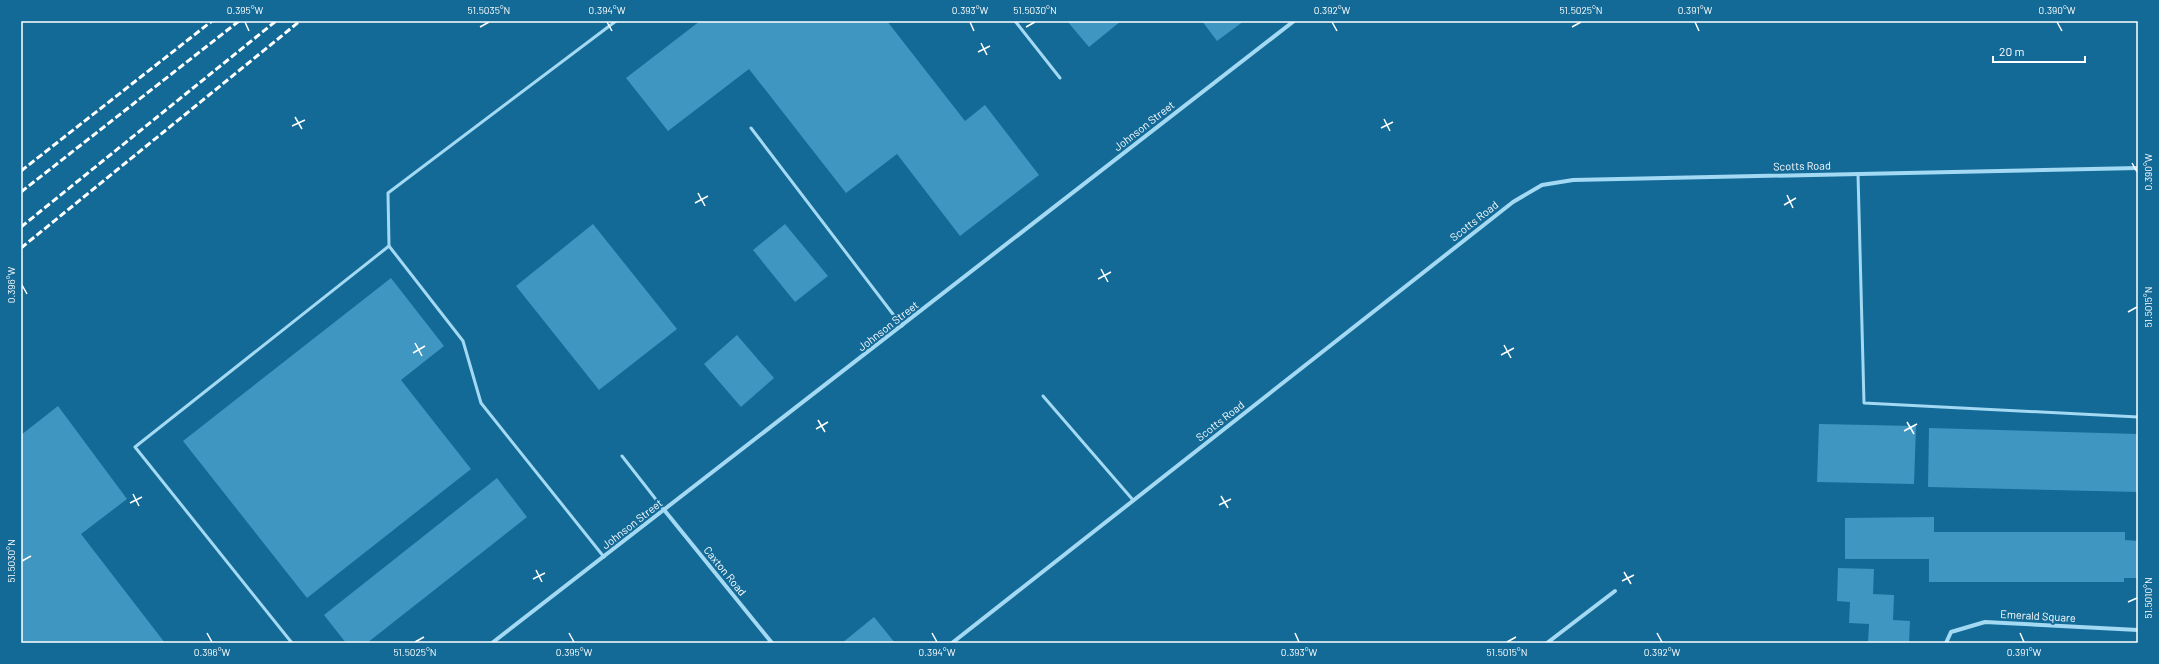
<svg xmlns="http://www.w3.org/2000/svg" width="2159" height="664" viewBox="0 0 2159 664" font-family="Barlow,sans-serif">
<rect width="100%" height="100%" fill="#136a97"/>
<g fill="#3f96c0">
<path d="M700,21H887L965,121L985,105L1039,175L960,236L897,154L846,193L749,69L668,131L626,78Z"/>
<path d="M1067,21H1121L1089,47Z"/>
<path d="M1202,21H1244L1217,41Z"/>
<path d="M593,224L677,329L599,390L516,286Z"/>
<path d="M785,224L828,276L795,302L753,250Z"/>
<path d="M391,278L444,346L401,380L471,469L307,598L183,441Z"/>
<path d="M737,335L774,378L741,407L704,364Z"/>
<path d="M58,406L127,499L81,534L165,643H21V435Z"/>
<path d="M1819,424L1916,426L1914,484L1817,482Z"/>
<path d="M1929,428L2138,434V492L1928,487Z"/>
<path d="M497,478L527,517L367,643H346L324,615Z"/>
<path d="M1934,517V532H2125V540L2138,541V578H2124V582H1929V559H1845V518Z"/>
<path d="M1838,568L1874,569L1873,594L1894,595L1893,620L1910,621L1909,643H1868L1869,624L1849,623L1850,602L1837,601Z"/>
<path d="M874,617L895,643H842Z"/>
</g>
<g fill="none" stroke-linecap="round" stroke-linejoin="round">
<g stroke="#a3d9f3" stroke-width="3">
<path d="M1015,21L1060,78"/>
<path d="M751,128L902,326"/>
<path d="M1858,174L1864,403L2138,417"/>
<path d="M1043,396L1133,500"/>
<path d="M622,456L665,511"/>
<path d="M604,557L481,403L463,341L389,246L388,193L616,21"/>
<path d="M292,643L135,447L389,246"/>
</g>
<g stroke="#a3d9f3" stroke-width="4">
<path d="M665,511L772,643"/>
<path d="M492,643L1294,21"/>
<path d="M952,643L1513,202L1542,185L1573,180L2138,168"/>
<path d="M1547,643L1615,591"/>
<path d="M1946,643L1951,632L1985,622L2138,630"/>
</g>
<g stroke="#fff" stroke-width="3" stroke-dasharray="7 3" stroke-linecap="butt">
<path d="M21,171L212,21"/>
<path d="M21,192L239,21"/>
<path d="M21,227L276,21"/>
<path d="M21,248L300,21"/>
</g>
</g>
<path fill="none" stroke="#fff" stroke-width="1.5" d="M245,22L249,31M607,22L612,31M970,22L974,31M1332,22L1337,31M1695,22L1699,31M2057,22L2062,31M480,27L489,22M1026,27L1035,22M1572,27L1581,22M981,43L987,55M978,52L990,46M295,117L302,129M1384,119L1390,131M292,126L305,120M1381,128L1393,122M2132,163L2137,172M698,193L705,206M1787,195L1793,208M695,203L708,196M1784,205L1796,198M1101,269L1108,282M1098,279L1111,272M22,285L27,294M2128,312L2137,307M415,343L422,356M1504,345L1511,358M413,353L425,346M1501,355L1514,348M818,420L825,432M1907,422L1914,434M816,429L828,422M1904,431L1917,424M133,494L139,506M1221,496L1228,508M130,503L142,497M1219,505L1231,499M22,561L31,556M536,570L542,582M1624,572L1631,584M533,579L545,573M1622,581L1634,575M2128,602L2137,598M207,633L212,642M569,633L574,642M932,633L937,642M1295,633L1299,642M1657,633L1662,642M2020,633L2024,642M415,642L424,637M1507,642L1516,637"/>
<g text-anchor="middle" stroke-width="4" stroke-linejoin="round" paint-order="stroke">
<g font-size="11" fill="#fff" stroke="#136a97">
<text transform="translate(1144 126) rotate(-38)" y="4">Johnson Street</text>
<text transform="translate(1802 166) rotate(-1)" y="4">Scotts Road</text>
<text transform="translate(1474 221) rotate(-38)" y="4">Scotts Road</text>
<text transform="translate(888 326) rotate(-38)" y="4">Johnson Street</text>
<text transform="translate(1220 421) rotate(-38)" y="4">Scotts Road</text>
<text transform="translate(632 524) rotate(-38)" y="4">Johnson Street</text>
<text transform="translate(725 571) rotate(51)" y="4">Caxton Road</text>
<text transform="translate(2038 616) rotate(3)" y="4">Emerald Square</text>
</g>
</g>
<rect width="2159" height="664" fill="none" stroke="#136a97" stroke-width="44"/>
<path d="M1993 56v6h92v-6" fill="none" stroke="#ffffff" stroke-width="2"/>
<text x="1999" y="56" font-size="12" fill="#ffffff" stroke="#136a97" stroke-width="3" paint-order="stroke">20 m</text>
<rect x="22" y="22" width="2115" height="620" fill="none" stroke="#fff" stroke-width="1.5"/>
<g font-size="10" text-anchor="middle" fill="#fff">
<text x="245" y="14">0.395°W</text>
<text x="489" y="14">51.5035°N</text>
<text x="607" y="14">0.394°W</text>
<text x="970" y="14">0.393°W</text>
<text x="1035" y="14">51.5030°N</text>
<text x="1332" y="14">0.392°W</text>
<text x="1581" y="14">51.5025°N</text>
<text x="1695" y="14">0.391°W</text>
<text x="2057" y="14">0.390°W</text>
<text transform="translate(2148 172) rotate(-90)" y="4">0.390°W</text>
<text transform="translate(11 285) rotate(-90)" y="4">0.396°W</text>
<text transform="translate(2148 307) rotate(-90)" y="4">51.5015°N</text>
<text transform="translate(11 561) rotate(-90)" y="4">51.5030°N</text>
<text transform="translate(2148 598) rotate(-90)" y="4">51.5010°N</text>
<text x="212" y="656">0.396°W</text>
<text x="415" y="656">51.5025°N</text>
<text x="574" y="656">0.395°W</text>
<text x="937" y="656">0.394°W</text>
<text x="1299" y="656">0.393°W</text>
<text x="1507" y="656">51.5015°N</text>
<text x="1662" y="656">0.392°W</text>
<text x="2024" y="656">0.391°W</text>
</g>
</svg>
